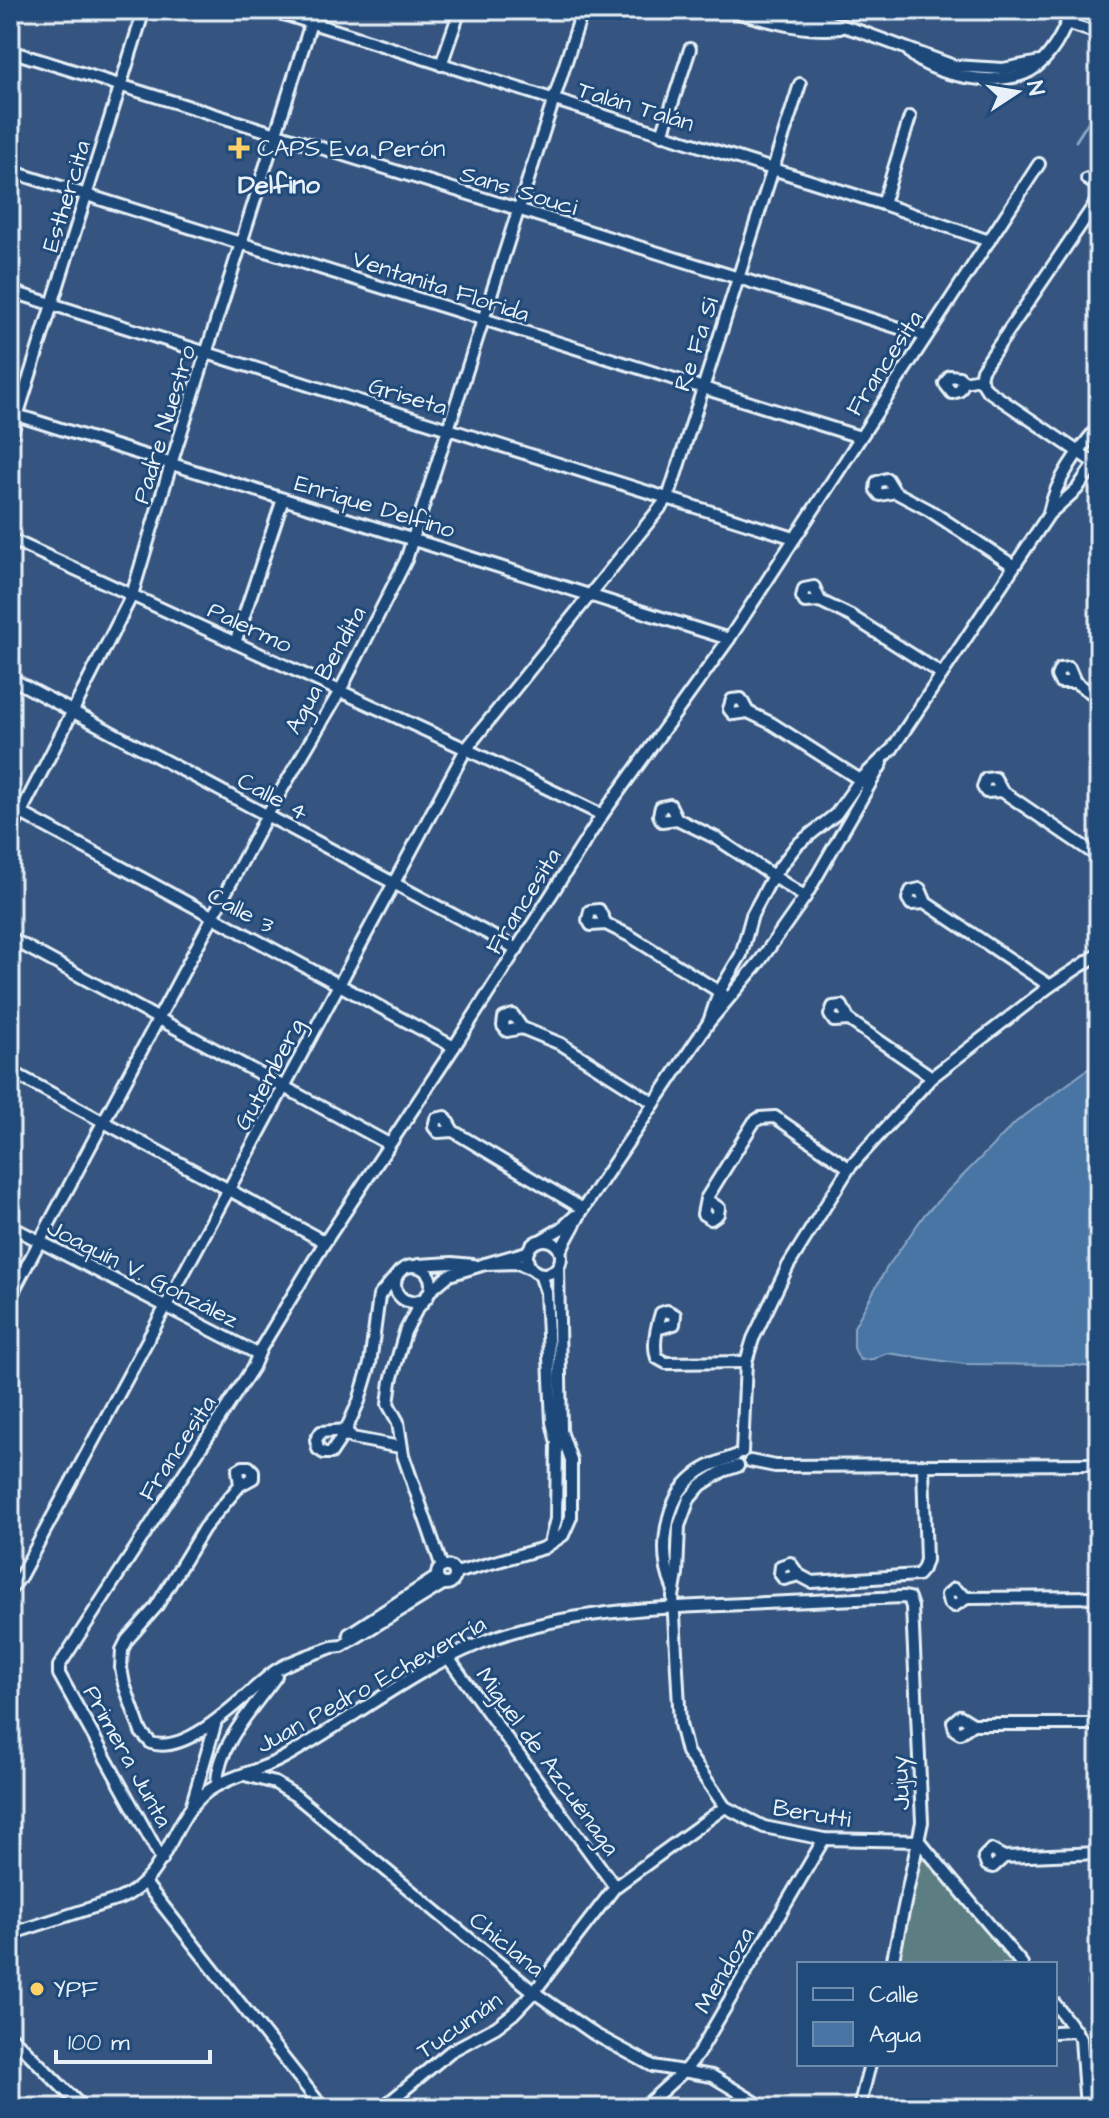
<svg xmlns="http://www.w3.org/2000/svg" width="1109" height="2118" viewBox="0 0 1109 2118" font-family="'Architects Daughter',sans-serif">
<rect width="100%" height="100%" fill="#355580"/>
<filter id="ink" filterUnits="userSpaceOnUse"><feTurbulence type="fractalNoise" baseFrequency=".0125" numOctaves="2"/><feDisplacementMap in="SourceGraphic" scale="16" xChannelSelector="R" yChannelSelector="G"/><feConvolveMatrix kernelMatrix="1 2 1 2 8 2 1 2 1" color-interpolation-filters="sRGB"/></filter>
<g filter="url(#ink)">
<path fill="#5c7d81" stroke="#a2b7bc" stroke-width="2" d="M926,1857L928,1858L1017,1964H897L919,1862Z"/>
<path fill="#4975a4" stroke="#89a7c6" stroke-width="2" d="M1099,1061V1368L1075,1365L964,1364L887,1353L873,1359L860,1360L854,1348V1327L886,1269L925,1214L1016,1122Z"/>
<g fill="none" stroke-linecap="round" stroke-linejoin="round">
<path stroke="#89a7c6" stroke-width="3" d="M1076,141L1099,105"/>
<defs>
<g id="minor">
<path d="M271,10L883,204L989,241"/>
<path d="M728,10C763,19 805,33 840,28"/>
<path d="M767,10L830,22L862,32L954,66L1003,69L1040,62"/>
<path d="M1071,12L1099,21"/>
<path d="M1067,23L1097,33"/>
<path d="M908,50C928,77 1001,88 1030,71C1050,60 1065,31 1071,10"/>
<path d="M10,51L925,336"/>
<path d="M441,65L460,10"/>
<path d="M662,135L690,49"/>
<path d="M10,171L860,437"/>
<path d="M1087,179L1099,187"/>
<path d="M883,204L910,117"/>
<path d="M10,291L794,538"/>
<path d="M980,379L987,390L1096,464"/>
<path d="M964,382L959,391L952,393L945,384L950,376L959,377L964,382L980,379L982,370L1099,198"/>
<path d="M10,413L729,639"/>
<path d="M10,439L144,10"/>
<path d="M895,492L880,495L876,490L877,482L887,479L895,492L929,510L1014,566"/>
<path d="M1049,513C1056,479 1077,452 1099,426"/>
<path d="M10,539L466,749L602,815"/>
<path d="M820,601L814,587L804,589L802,597L805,602L820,601L851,616L942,674"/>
<path d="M235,643L283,499"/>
<path d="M10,678L517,949"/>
<path d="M1075,682H1060L1057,676L1060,669L1069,668L1075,682L1099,698"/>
<path d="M748,712L741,699L732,700L729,709L733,714L748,712L771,723L865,783"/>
<path d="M1002,791L986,792L983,787L986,779L995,778L1002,791L1099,857"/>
<path d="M10,807L454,1047"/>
<path d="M677,819L670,805L661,807L659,815L662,821L677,819L716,838L805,897"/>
<path d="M10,834L132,595L171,464L315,10"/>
<path d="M926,903L911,904L908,899L911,891L920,889L926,903L1050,986"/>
<path d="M606,924L599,910L590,911L588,920L591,925L606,924L630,936L723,994"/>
<path d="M10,938L389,1144"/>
<path d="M849,1020L834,1021L830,1015L833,1007L842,1006L849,1020L932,1077"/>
<path d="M709,1022L719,992L741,955L752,915L773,876L797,845L836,814L860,780L892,749L1049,514L1077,489L1099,457"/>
<path d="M522,1028L513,1015L504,1018L503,1026L507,1031L522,1028L561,1044L654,1103"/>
<path d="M10,1071L325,1242"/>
<path d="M453,1131L438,1132L434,1127L436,1119L445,1117L453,1131L583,1209"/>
<path d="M706,1199L719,1208L718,1214L711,1219L703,1214L706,1199L754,1122L760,1118L775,1117L849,1168"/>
<path d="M10,1226L258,1354"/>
<path d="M543,1239L562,1228L575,1216"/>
<circle cx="544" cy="1257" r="17"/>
<path d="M560,1251L583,1209L709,1022L760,961L805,897L882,763"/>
<path d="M527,1252L485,1264L518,1263L530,1268"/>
<path d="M418,1265L452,1263L473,1265"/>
<circle cx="413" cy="1284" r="18"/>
<path d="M399,1272L379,1296L370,1364L359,1401L346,1430L352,1438L400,1447"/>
<path d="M540,1274L546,1292L552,1422L557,1443L556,1519L550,1543"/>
<path d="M430,1291L449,1275L485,1264"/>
<path d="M428,1296L417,1309L405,1332L391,1381L388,1404L398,1422L403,1455L442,1567"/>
<path d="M10,1297L267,815L340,691L406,560L579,21"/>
<path d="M660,1328L674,1324L675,1315L667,1311L661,1313C657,1326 652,1344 657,1358L666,1363L746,1362"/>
<path d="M346,1430L321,1432L316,1440L318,1449L324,1453H331L341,1438L348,1435"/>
<path d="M742,1452L746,1362L753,1339L788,1266L849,1168L932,1077L1050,986L1099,954"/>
<path d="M750,1461L775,1466L1099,1464"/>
<path d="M738,1466L723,1471L701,1485L689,1499L679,1526L677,1574L673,1597L680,1724L687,1752L725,1807L764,1827L824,1839L919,1841L1022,1964"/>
<path d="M240,1485L238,1470L243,1467H249L253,1471V1478L240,1485L204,1528L156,1607L127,1640L122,1650L121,1668L124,1684L141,1732L151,1743C190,1756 245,1693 275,1671C291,1660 314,1654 332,1647L342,1646L443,1584"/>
<circle cx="446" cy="1575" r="9"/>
<path d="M456,1573L544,1548L563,1535L571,1517V1460L561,1431L558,1267"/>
<path d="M799,1575L784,1579L780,1574L781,1566L790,1563L799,1575L812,1582L918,1575L923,1569L926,1560L923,1467"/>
<path d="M673,1588C658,1554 664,1499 695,1475C706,1466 721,1461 735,1456"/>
<path d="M10,1590L20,1577L466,749L668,498L800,84"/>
<path d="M967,1598L954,1606L949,1603L947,1595L954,1589L967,1598L1099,1597"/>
<path d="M349,1634L437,1577"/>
<path d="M449,1659L615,1887"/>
<path d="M973,1724L960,1733L955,1730L953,1722L960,1716L973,1724H1099"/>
<path d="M245,1775L275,1783L296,1796L534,1992L594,2034L653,2066L712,2076L765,2108"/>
<path d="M217,1785C217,1745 254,1707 276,1676"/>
<path d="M192,1804L215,1725"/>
<path d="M1004,1857L993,1867L987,1865L984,1857L991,1850L1004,1857L1099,1853"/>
<path d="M162,1860L59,1674V1666L253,1367L261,1348L325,1242L454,1047L602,815L729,639L1039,164"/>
<path d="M145,1883L323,2108"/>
<path d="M10,1934L119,1899C172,1877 170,1810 216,1786C237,1774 262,1770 283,1758C355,1718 421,1663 499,1636C570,1612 648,1608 721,1605C782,1602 843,1600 903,1597L909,1598L912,1607L922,1822L892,1964"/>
<path d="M1099,1977L1094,1983L1099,1993"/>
<path d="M1055,2004L1081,2039L1086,2108"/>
<path d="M1055,2032L1076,2031"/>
<path d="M10,2035L83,2108"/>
<path d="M382,2108L451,2051L496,2027L513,2014L534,1992L615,1887L725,1807"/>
<path d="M643,2108L684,2071L698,2054L824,1839"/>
<path d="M859,2108L870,2064"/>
</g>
</defs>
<use href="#minor" stroke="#e8f1f8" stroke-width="16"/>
<use href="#minor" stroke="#1f4a7a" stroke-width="10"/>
</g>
</g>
<g fill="#ffd166" stroke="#1f4a7a" stroke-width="3">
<path d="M235 136h8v8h8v8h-8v8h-8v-8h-8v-8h8z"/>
<circle cx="37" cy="1989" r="8"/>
</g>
<g text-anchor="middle" stroke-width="6" stroke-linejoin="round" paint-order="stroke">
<g font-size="24" fill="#e8f1f8" stroke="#1f4a7a">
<text transform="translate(636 106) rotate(17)" y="8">Talán Talán</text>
<text transform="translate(519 190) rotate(17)" y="8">Sans Souci</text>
<text transform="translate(66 196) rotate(-73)" y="8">Esthercita</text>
<text transform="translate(441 286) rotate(18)" y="8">Ventanita Florida</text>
<text transform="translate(696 344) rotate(-72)" y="8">Re Fa Si</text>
<text transform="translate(884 363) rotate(-57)" y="8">Francesita</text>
<text transform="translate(408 396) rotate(17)" y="8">Griseta</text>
<text transform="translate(164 424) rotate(-73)" y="8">Padre Nuestro</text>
<text transform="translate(375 506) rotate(17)" y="8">Enrique Delfino</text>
<text transform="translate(250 627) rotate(25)" y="8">Palermo</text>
<text transform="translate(325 670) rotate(-61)" y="8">Agua Bendita</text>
<text transform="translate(273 796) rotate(28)" y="8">Calle 4</text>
<text transform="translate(523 901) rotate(-58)" y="8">Francesita</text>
<text transform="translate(241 910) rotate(28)" y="8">Calle 3</text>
<text transform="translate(269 1074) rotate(-62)" y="8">Gutemberg</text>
<text transform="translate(143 1273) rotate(27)" y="8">Joaquín V. González</text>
<text transform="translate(177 1448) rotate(-57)" y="8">Francesita</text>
<text transform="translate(371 1684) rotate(-29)" y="8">Juan Pedro Echeverría</text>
<text transform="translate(128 1756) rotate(61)" y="8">Primera Junta</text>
<text transform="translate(548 1761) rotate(54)" y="8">Miguel de Azcuénaga</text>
<text transform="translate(900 1783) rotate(-93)" y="8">Jujuy</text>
<text transform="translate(812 1813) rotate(9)" y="8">Berutti</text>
<text transform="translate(507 1944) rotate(39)" y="8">Chiclana</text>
<text transform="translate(724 1970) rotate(-60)" y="8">Mendoza</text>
<text transform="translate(459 2025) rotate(-35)" y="8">Tucumán</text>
</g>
<g font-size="24" fill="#e8f1f8" stroke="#1f4a7a" text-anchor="start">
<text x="257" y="156">CAPS Eva Perón</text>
<text x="53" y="1997">YPF</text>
</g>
<g font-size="26" font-weight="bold" fill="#e8f1f8" stroke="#1f4a7a">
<text x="279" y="193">Delfino</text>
</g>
</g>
<rect width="1109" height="2118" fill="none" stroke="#1f4a7a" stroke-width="40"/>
<rect x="20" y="20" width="1069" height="2078" fill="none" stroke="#e8f1f8" stroke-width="3" filter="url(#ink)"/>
<rect x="797" y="1962" width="260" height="104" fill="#1f4a7a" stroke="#6f8dac" stroke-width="2"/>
<rect x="813" y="1988" width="40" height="12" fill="#1f4a7a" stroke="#6f8dac" stroke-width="2"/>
<text x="869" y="2002" font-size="24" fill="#e8f1f8">Calle</text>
<rect x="813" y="2022" width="40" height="24" fill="#4975a4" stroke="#6f8dac" stroke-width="2"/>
<text x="869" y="2042" font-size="24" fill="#e8f1f8">Agua</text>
<g transform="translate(1017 92) rotate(78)" stroke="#1f4a7a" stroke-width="6" paint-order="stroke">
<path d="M0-6L14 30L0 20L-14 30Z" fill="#e8f1f8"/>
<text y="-12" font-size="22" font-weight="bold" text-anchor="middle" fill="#e8f1f8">N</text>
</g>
<path d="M56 2050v12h154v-12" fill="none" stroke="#e8f1f8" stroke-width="4"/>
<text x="68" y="2050" font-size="24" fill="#e8f1f8" stroke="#1f4a7a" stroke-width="6" paint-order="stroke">100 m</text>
</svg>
